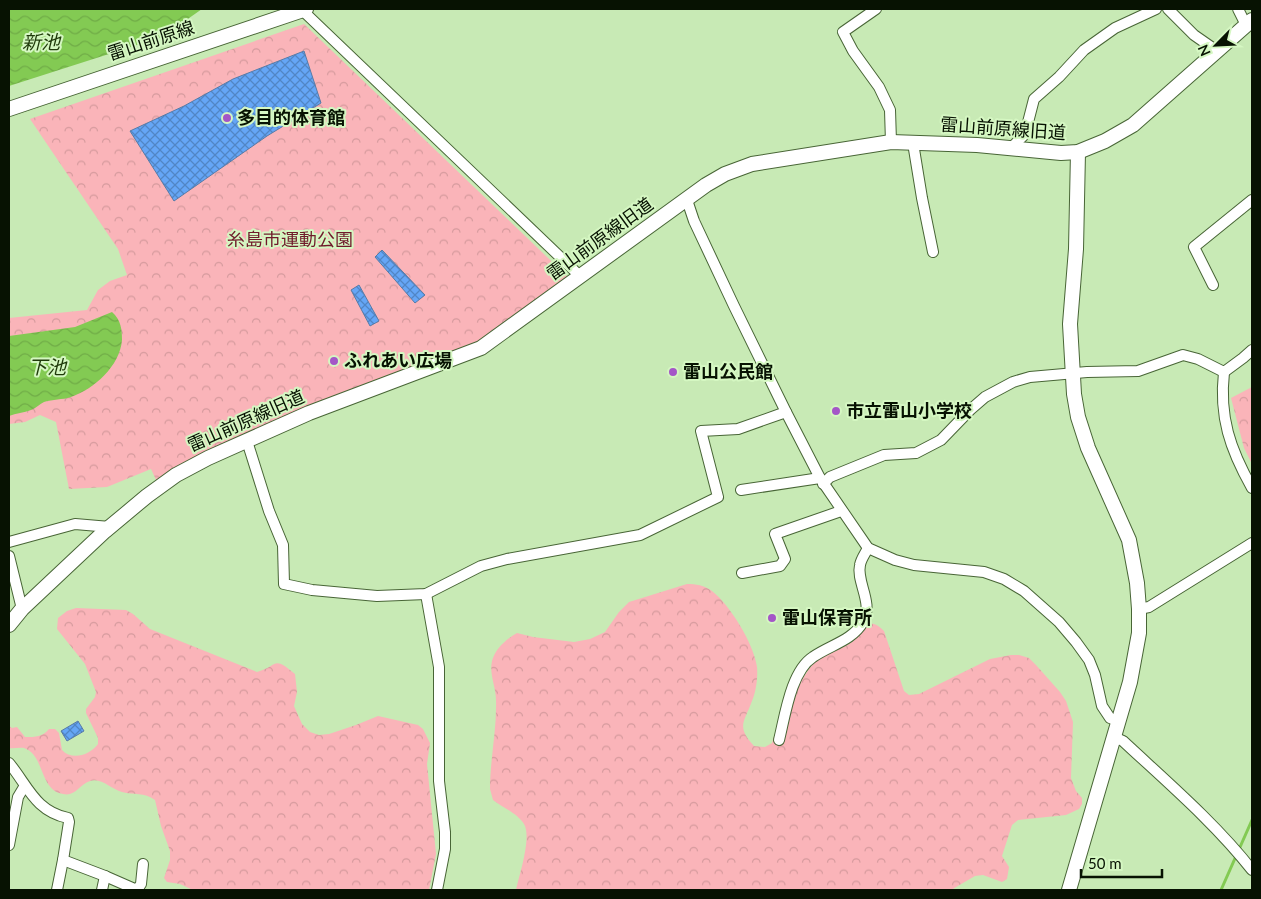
<svg xmlns="http://www.w3.org/2000/svg" width="1261" height="899" viewBox="0 0 1261 899" font-family="Lato,'Noto Sans JP',sans-serif">
<defs>
<pattern id="forest-crowns" width="20" height="18" patternUnits="userSpaceOnUse" patternTransform="scale(1.25)"><rect width="20" height="18" fill="#fab4b9"/><path d="M2 6a3 3 0 1 1 6 0M12 15a3 3 0 1 1 6 0" fill="none" stroke="#d59a9d"/></pattern>
<pattern id="water-waves" width="16" height="10" patternUnits="userSpaceOnUse" patternTransform="scale(1.25)"><rect width="16" height="10" fill="#83ca53"/><path d="M0 5q4-4 8 0t8 0" fill="none" stroke="#70ac47"/></pattern>
<pattern id="building-cross-hatch" width="8" height="8" patternUnits="userSpaceOnUse" patternTransform="scale(1.25)"><rect width="8" height="8" fill="#65a6f6"/><path d="M0 0l8 8M0 8l8-8" fill="none" stroke="#5186c5"/></pattern>
</defs>
<rect width="100%" height="100%" fill="#c8eab5"/>
<g fill="url(#forest-crowns)">
<path d="M304,24L571,280L478,346L157,482L151,469L107,487L69,489L56,422L40,415L25,422L9,424V318L87,310L98,290L110,281L127,275L118,249L30,119Z"/>
<path d="M1252,387V464L1244,448L1231,398Z"/>
<path d="M687,584C696,584 704,585 712,591C730,605 754,644 757,667C758,677 756,692 752,701C744,723 736,726 754,746L765,747L772,743C777,725 802,674 815,662C826,653 841,650 852,642C864,633 867,613 884,631L904,691L909,695L919,694L990,659L1011,655H1019L1029,658L1036,665L1060,692L1066,701L1073,722L1071,778L1076,791L1082,798V804L1079,809L1066,815L1018,820L1012,825L1002,856L1009,867L1007,879L1002,882L983,875L975,876L951,890H516C519,876 532,837 524,824C518,814 502,807 493,800L490,789C490,759 497,729 496,700C496,687 489,674 492,661C495,649 506,639 517,633L533,637L574,642L590,639L605,632L619,612L629,602Z"/>
<path d="M76,608L126,610L133,614L150,629L257,672C279,666 272,655 295,674L297,692L294,706L302,724L310,732L319,735L329,734L356,725L378,716L418,725L423,729L430,743L427,764L436,854L429,890H193L180,884L167,882L164,878L170,860V851L161,826L155,800C144,792 134,795 122,792C111,789 101,777 90,781C79,785 75,797 63,794C39,790 45,755 24,748C19,747 14,749 9,748V726L12,728L17,727L25,737C36,737 42,737 49,729H55L59,733L62,750C72,761 90,755 98,744V738L86,713V709L95,697L96,692L85,664L57,629L58,618L67,611Z"/>
</g>
<g fill="url(#water-waves)">
<path d="M9,9H202L162,37L9,86Z"/>
<path d="M112,312C121,320 122,329 122,340C120,366 94,389 71,397C62,400 53,399 44,402C40,404 36,408 31,410C24,413 16,413 9,416V336L75,327Z"/>
</g>
<g fill="none" stroke-linecap="round" stroke-linejoin="round">
<path stroke="#83ca53" stroke-width="3" d="M1221,890L1252,820"/>
</g>
<g fill="url(#building-cross-hatch)" stroke="#587ba6">
<path d="M304,51L321,103L267,136L174,201L130,131L184,106L233,79Z"/>
<path d="M382,250L425,295L415,303L375,257Z"/>
<path d="M359,285L379,321L370,326L351,290Z"/>
<path d="M78,721L84,731L67,741L61,731Z"/>
</g>
<g fill="none" stroke-linecap="round" stroke-linejoin="round">
<defs>
<g id="street">
<path d="M301,9L581,277"/>
<path d="M876,9L843,32L853,51L879,87L890,110L891,142"/>
<path d="M1168,9L1194,35L1217,51"/>
<path d="M1238,9L1246,25"/>
<path d="M913,143L922,198L933,252"/>
<path d="M1011,148L1025,134L1034,99L1059,77L1084,50L1115,28L1156,9"/>
<path d="M687,200L694,221L734,306L786,412L820,478L868,548L895,560L914,565L984,572L1004,579L1024,591L1059,622L1076,642L1089,660L1095,675L1102,706L1110,718L1118,721"/>
<path d="M1213,285L1194,247L1252,200"/>
<path d="M1224,372C1219,417 1230,449 1252,488"/>
<path d="M247,441L269,511L283,545L284,584L312,590L377,596L426,594L481,566L507,559L640,535L718,497L701,431L738,429L786,412"/>
<path d="M823,484L830,477L884,455L916,453L941,440L970,410L985,397L1013,382L1030,377L1087,372L1138,371L1183,355L1198,359L1224,372L1243,358L1252,350"/>
<path d="M741,490L820,478"/>
<path d="M9,542L75,524L110,527"/>
<path d="M9,556L22,609"/>
<path d="M742,573L780,566L785,559L775,534L841,511"/>
<path d="M426,594L439,667V781L445,832V849L437,890"/>
<path d="M1139,609L1149,607L1252,543"/>
<path d="M1114,737L1123,741C1167,782 1215,823 1252,870"/>
<path d="M779,740C785,716 791,671 813,657C830,645 852,641 863,622C874,603 856,582 860,565C861,559 865,554 868,548"/>
<path d="M9,763C28,786 35,811 68,818L69,822L63,860L105,876L102,890"/>
<path d="M9,845L18,797L24,787"/>
<path d="M105,876L137,890L141,884L143,864"/>
<path d="M57,890L63,860"/>
</g>
<g id="secondary">
<path d="M9,109L306,9"/>
<path d="M9,625L22,609L105,531L147,496L176,475L208,458L309,413L481,348L706,185L725,174L752,164L891,142L977,145L1061,153L1078,152L1105,141L1133,125L1252,20"/>
<path d="M1069,890L1130,682L1139,633V609L1137,583L1129,540L1088,448L1078,417L1074,394L1070,324L1076,249L1078,152"/>
</g>
</defs>
<use href="#street" stroke="#486536" stroke-width="12"/>
<use href="#secondary" stroke="#486536" stroke-width="16"/>
<use href="#street" stroke="#fff" stroke-width="10"/>
<use href="#secondary" stroke="#fff" stroke-width="14"/>
</g>
<g fill="#a456c7" stroke="#d5f7c2" stroke-width="2">
<circle cx="227" cy="118" r="5"/>
<circle cx="334" cy="361" r="5"/>
<circle cx="673" cy="372" r="5"/>
<circle cx="836" cy="411" r="5"/>
<circle cx="772" cy="618" r="5"/>
</g>
<g text-anchor="middle" stroke-width="4" stroke-linejoin="round" paint-order="stroke">
<g font-size="18" fill="#071202" stroke="#d5f7c2">
<text transform="translate(151 41) rotate(-18)" y="6">雷山前原線</text>
<text transform="translate(1003 129) rotate(4)" y="6">雷山前原線旧道</text>
<text transform="translate(600 239) rotate(-36)" y="6">雷山前原線旧道</text>
<text transform="translate(246 421) rotate(-24)" y="6">雷山前原線旧道</text>
</g>
<g font-size="18" font-weight="bold" fill="#071202" stroke="#d5f7c2" text-anchor="start">
<text x="237" y="124">多目的体育館</text>
<text x="344" y="367">ふれあい広場</text>
<text x="683" y="378">雷山公民館</text>
<text x="846" y="417">市立雷山小学校</text>
<text x="782" y="624">雷山保育所</text>
</g>
<g font-size="18" fill="#701a2b" stroke="#d5f7c2">
<text x="290" y="246">糸島市運動公園</text>
</g>
<g font-size="19" font-style="italic" fill="#1f3a0a" stroke="#d5f7c2">
<text x="41" y="49">新池</text>
<text x="47" y="374">下池</text>
</g>
</g>
<rect width="1261" height="899" fill="none" stroke="#071202" stroke-width="20"/>
<g transform="translate(1216 45) rotate(246)" stroke="#d5f7c2" stroke-width="4" paint-order="stroke">
<path d="M0-4L9 19L0 12L-9 19Z" fill="#071202"/>
<text y="-8" font-size="14" font-weight="bold" text-anchor="middle" fill="#071202">N</text>
</g>
<path d="M1081 869v8h81v-8" fill="none" stroke="#071202" stroke-width="2.5"/>
<text x="1088" y="869" font-size="15" fill="#071202" stroke="#d5f7c2" stroke-width="4" paint-order="stroke">50 m</text>
</svg>
